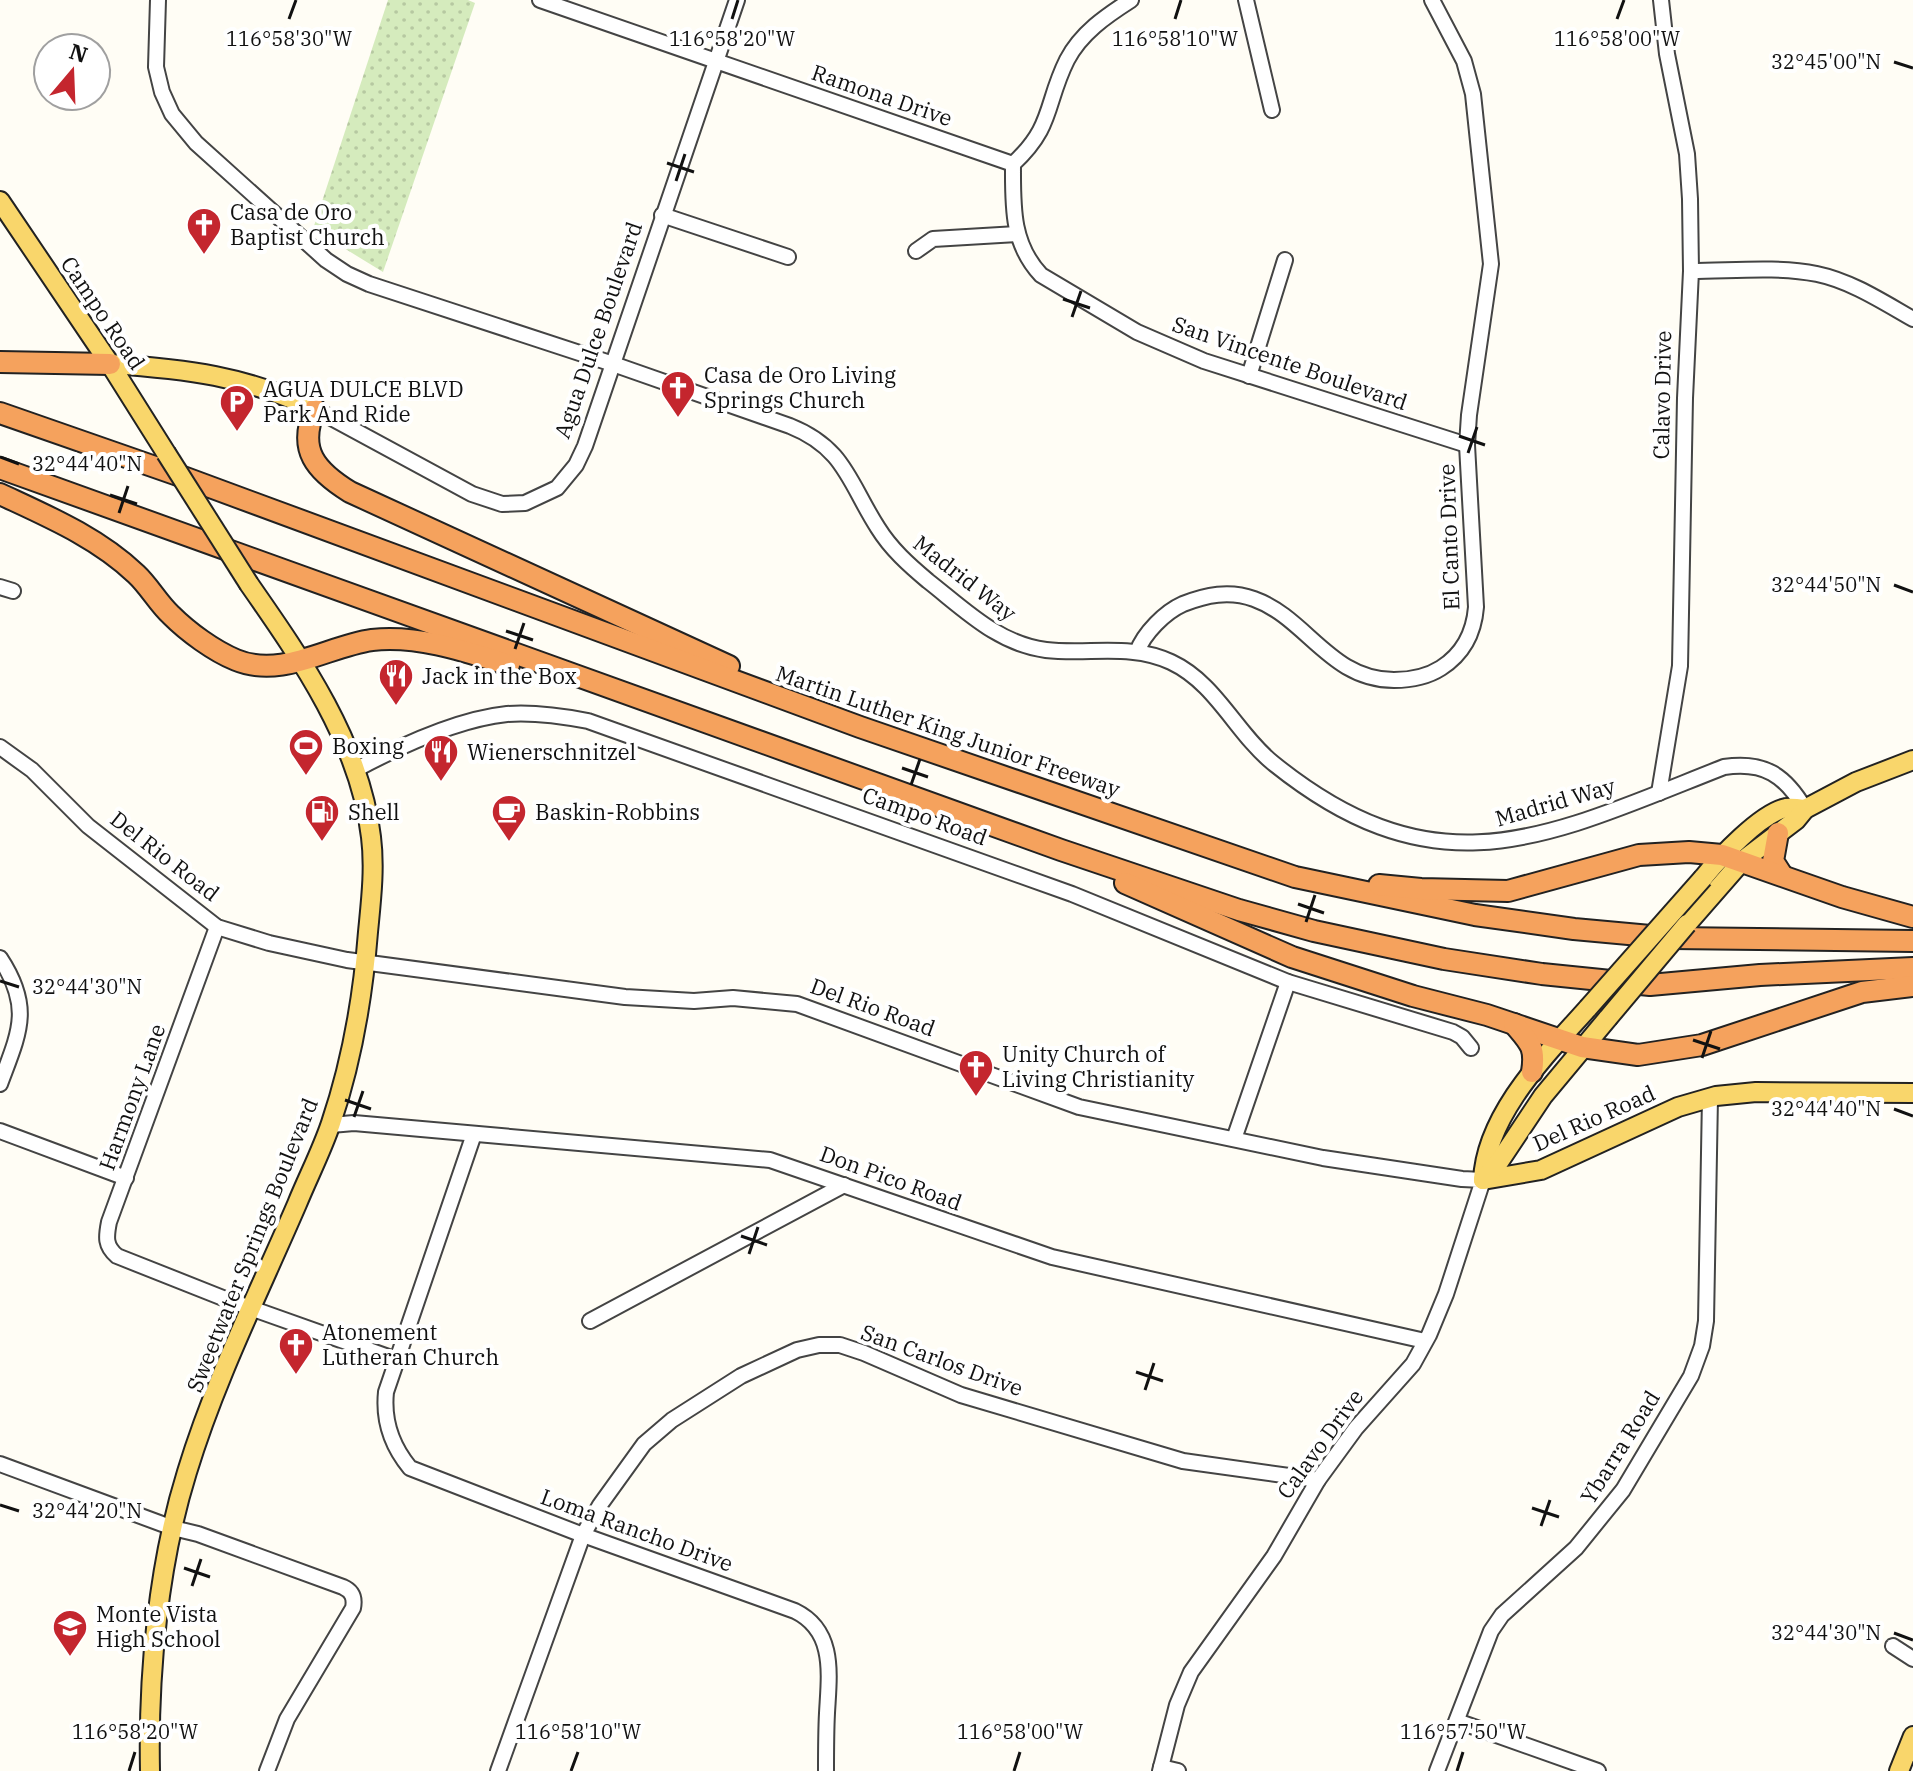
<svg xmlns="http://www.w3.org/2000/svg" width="1913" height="1771" viewBox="0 0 1913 1771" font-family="'IBM Plex Serif',serif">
<defs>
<pattern id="grass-dots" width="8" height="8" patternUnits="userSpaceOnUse" patternTransform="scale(2)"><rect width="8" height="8" fill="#d5ebbd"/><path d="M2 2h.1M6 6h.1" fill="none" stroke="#b6c8a1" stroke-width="1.8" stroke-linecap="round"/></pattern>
</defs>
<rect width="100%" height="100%" fill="#fffdf5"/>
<path fill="url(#grass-dots)" d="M388,0H468L475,3L383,272L313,229Z"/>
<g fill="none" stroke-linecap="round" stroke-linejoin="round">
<defs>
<g id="minor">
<path d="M158,0L156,67L162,92L172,114L196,143L326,260L347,274L369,284L613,364L790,426C845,448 849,483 878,528C891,549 909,565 928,581C964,609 998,644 1046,650C1088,655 1131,643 1171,662C1216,683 1236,733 1273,763C1439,897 1548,836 1724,767C1764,761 1785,775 1805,809"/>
<path d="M540,0L1013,164C1054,126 1045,104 1067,60C1081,33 1106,16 1131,0"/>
<path d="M1246,0L1272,110"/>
<path d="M1013,164C1013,205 1011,243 1041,275L1137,332L1204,361L1467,445"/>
<path d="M662,215L788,257"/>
<path d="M916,251L933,239L1017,234"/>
<path d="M1691,271C1732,271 1776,266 1817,274C1851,281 1883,302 1913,319"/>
<path d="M1249,376L1285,260"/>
<path d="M315,409L472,494L502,504L525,503L557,488L576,465L585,446L737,0"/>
<path d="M0,587L13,591"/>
<path d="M1137,652C1144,633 1165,612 1183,604C1206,595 1229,590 1254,599C1307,618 1330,680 1394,680C1410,680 1427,677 1441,668C1463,654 1474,632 1476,607L1467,445L1469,415L1491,264L1473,94L1464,61L1432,0"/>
<path d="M0,747L32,770L88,826L217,927L269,943L347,960L625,997L694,1001L733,998L797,1004L1079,1107L1323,1158L1462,1179L1483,1180L1446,1294L1429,1335L1413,1364L1356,1428L1318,1480L1274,1556L1191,1672L1177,1705L1160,1771"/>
<path d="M355,770C398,747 458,719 507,714C533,712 562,716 588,721L1072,894L1288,982L1453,1032L1462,1037L1471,1048"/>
<path d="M1659,793L1680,666L1685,398L1691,271L1690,199L1687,154L1667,54L1661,0"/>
<path d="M217,927L109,1222C106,1237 105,1246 117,1256L228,1300L397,1360"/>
<path d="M0,958C33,1008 19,1033 0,1084"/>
<path d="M331,1125L354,1123L770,1160L1052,1257L1425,1341"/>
<path d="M0,1131L126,1178"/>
<path d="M474,1134L386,1392C383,1421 391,1445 410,1468L583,1535L795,1611C836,1631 829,1675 827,1713C826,1732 826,1752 826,1771"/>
<path d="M1234,1139L1288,982"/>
<path d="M590,1321L844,1185"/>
<path d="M0,1464L173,1528L198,1534L343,1587C352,1591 355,1598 353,1608L287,1719L267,1771"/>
<path d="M1893,1646L1913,1659"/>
<path d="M1457,1721L1598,1771"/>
<path d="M1161,1767L1178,1771"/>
<path d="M498,1771L583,1535L600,1505L644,1444L672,1420L741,1376L797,1350L819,1345H840L864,1353L961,1395L1183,1461L1318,1480"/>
<path d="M1437,1771L1491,1631L1502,1615L1576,1548L1623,1490L1691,1376L1702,1346L1706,1321L1710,1097"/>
</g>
<g id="major">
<path d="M0,201L110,364L166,453"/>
<path d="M110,364C188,369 244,376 315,409"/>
<path d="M1703,878C1719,858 1761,813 1786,808C1792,807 1798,808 1805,809"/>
<path d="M1687,924L1742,861L1796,820L1805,809L1856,782L1913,760"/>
<path d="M1483,1180L1541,1170L1678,1107L1716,1096L1756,1092L1913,1093"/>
<path d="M1483,1180C1486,1114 1546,1055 1588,1008"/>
<path d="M1483,1180L1499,1162L1543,1096L1608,1018"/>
<path d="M150,1771C148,1674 158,1565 187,1472C215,1380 259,1292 297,1204C308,1177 322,1150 331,1123C352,1061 363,996 368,932C371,901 375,868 371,837C360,743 302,660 249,584"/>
<path d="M1899,1771L1913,1736"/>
</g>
<g id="highway">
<path d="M0,362L110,364"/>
<path d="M315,409C297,450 316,471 350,492L729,666"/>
<path d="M0,413L175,474L860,727L1295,877L1475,915L1574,929L1672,938L1913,941"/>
<path d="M0,468L1061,850L1239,910L1314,931L1444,959L1542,974L1650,985L1760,975L1913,968"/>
<path d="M0,494C47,516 97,537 136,574C149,586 158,603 171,615C188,632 214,651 236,660C282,679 328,646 372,640C419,635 465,651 509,665"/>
<path d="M1778,833L1773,861L1782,875"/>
<path d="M1125,883L1292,957L1413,996L1487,1015L1582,1047L1638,1055L1702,1045L1862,992L1913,986"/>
<path d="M1379,885L1421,889L1508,891L1639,855L1689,852L1722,855L1842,897L1913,917"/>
<path d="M1514,1024C1530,1043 1536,1047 1532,1072"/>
</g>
</defs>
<use href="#minor" stroke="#444" stroke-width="18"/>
<use href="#major" stroke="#222" stroke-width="22"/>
<use href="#highway" stroke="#222" stroke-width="24"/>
<use href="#minor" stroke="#fff" stroke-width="14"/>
<use href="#major" stroke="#f9d66b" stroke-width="18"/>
<use href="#highway" stroke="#f5a25d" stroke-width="20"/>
<defs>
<g id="major-bridge">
<path d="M166,453L249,584"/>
<path d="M1588,1008L1703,878"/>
<path d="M1608,1018L1687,924"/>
</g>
</defs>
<use href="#major-bridge" stroke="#222" stroke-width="22" stroke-linecap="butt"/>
<use href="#major-bridge" stroke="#f9d66b" stroke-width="18"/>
</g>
<path fill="none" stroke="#111" stroke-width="3" d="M289,19L296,0M732,19L738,0M1175,19L1181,0M1617,19L1624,0M1894,62L1913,68M667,163L694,172M676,181L685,154M1063,299L1090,308M1072,317L1081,291M1459,436L1485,445M1468,453L1477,427M0,457L19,464M110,495L137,504M119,513L128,486M1894,585L1913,592M506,631L533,640M515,649L524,623M902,768L928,777M911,785L920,759M1298,904L1324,913M1306,922L1315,895M0,981L19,987M1693,1040L1720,1049M1702,1058L1711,1031M345,1100L371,1109M1894,1109L1913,1116M354,1117L363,1091M741,1236L767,1245M749,1254L758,1227M1136,1372L1163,1381M1145,1390L1154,1363M0,1505L19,1511M1532,1508L1559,1517M1541,1526L1550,1500M184,1568L210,1577M192,1586L201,1559M1894,1633L1913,1640M129,1771L135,1752M571,1771L578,1752M1014,1771L1020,1752M1457,1771L1463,1752"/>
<defs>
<symbol id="church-pin" viewBox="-11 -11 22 30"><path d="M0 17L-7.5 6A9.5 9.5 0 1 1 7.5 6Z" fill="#c4262e" stroke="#fff"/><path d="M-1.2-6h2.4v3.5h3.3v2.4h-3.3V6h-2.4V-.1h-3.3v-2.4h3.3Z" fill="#fff"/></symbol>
<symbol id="parking-pin" viewBox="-11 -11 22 30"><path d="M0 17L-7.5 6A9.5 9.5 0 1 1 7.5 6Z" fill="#c4262e" stroke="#fff"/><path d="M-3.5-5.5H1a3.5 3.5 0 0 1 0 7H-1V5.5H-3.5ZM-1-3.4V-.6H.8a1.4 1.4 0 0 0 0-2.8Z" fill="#fff"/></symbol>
<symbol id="restaurant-pin" viewBox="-11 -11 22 30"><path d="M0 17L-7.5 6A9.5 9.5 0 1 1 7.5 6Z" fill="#c4262e" stroke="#fff"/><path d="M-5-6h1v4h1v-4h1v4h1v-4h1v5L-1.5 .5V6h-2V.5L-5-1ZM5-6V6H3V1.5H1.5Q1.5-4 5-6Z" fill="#fff"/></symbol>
<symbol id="stadium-pin" viewBox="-11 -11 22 30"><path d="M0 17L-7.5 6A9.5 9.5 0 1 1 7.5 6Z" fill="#c4262e" stroke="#fff"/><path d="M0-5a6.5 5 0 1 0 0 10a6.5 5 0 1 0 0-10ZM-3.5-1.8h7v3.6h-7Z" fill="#fff"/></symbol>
<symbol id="fuel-pin" viewBox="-11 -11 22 30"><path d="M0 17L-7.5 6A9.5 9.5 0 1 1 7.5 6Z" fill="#c4262e" stroke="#fff"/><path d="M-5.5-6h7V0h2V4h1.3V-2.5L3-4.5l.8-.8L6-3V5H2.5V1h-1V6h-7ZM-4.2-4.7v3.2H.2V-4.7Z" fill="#fff"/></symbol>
<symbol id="cafe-pin" viewBox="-11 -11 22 30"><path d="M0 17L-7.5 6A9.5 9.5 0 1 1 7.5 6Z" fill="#c4262e" stroke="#fff"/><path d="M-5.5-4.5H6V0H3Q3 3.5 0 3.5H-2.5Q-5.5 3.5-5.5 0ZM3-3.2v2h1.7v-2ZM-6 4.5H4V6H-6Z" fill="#fff"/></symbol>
<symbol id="school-pin" viewBox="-11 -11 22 30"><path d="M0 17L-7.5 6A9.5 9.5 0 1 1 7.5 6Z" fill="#c4262e" stroke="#fff"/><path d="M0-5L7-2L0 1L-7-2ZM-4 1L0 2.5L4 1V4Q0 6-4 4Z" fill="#fff"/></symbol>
</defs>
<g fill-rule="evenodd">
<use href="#church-pin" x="184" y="205" width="40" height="54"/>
<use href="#church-pin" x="658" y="368" width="40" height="54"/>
<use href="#parking-pin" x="217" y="382" width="40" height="54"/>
<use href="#restaurant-pin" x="376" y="656" width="40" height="54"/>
<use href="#stadium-pin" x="286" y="726" width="40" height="54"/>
<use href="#restaurant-pin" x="421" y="732" width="40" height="54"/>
<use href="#fuel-pin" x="302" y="792" width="40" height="54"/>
<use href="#cafe-pin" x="489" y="792" width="40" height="54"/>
<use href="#church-pin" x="956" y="1047" width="40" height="54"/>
<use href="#church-pin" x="276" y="1325" width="40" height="54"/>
<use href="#school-pin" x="50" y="1607" width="40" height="54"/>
</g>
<g text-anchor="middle" stroke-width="8" stroke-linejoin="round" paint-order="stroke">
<g font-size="22" fill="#111" stroke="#fff">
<text transform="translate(882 95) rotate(19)" y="8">Ramona Drive</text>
<text transform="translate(103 313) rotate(56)" y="8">Campo Road</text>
<text transform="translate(598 330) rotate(-71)" y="8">Agua Dulce Boulevard</text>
<text transform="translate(1290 363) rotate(19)" y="8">San Vincente Boulevard</text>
<text transform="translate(1662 395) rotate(-89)" y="8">Calavo Drive</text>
<text transform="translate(1449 537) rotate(-92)" y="8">El Canto Drive</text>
<text transform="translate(965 578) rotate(38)" y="8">Madrid Way</text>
<text transform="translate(948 731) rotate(19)" y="8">Martin Luther King Junior Freeway</text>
<text transform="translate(1555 802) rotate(-16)" y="8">Madrid Way</text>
<text transform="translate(925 816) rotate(20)" y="8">Campo Road</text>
<text transform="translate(165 856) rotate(38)" y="8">Del Rio Road</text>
<text transform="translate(873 1007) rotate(20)" y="8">Del Rio Road</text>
<text transform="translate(132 1097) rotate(-70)" y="8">Harmony Lane</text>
<text transform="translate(1594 1118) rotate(-24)" y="8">Del Rio Road</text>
<text transform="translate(891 1178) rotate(20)" y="8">Don Pico Road</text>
<text transform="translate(252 1245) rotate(-68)" y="8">Sweetwater Springs Boulevard</text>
<text transform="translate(942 1360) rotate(20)" y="8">San Carlos Drive</text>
<text transform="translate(1320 1444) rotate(-54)" y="8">Calavo Drive</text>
<text transform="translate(1620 1447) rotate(-58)" y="8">Ybarra Road</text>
<text transform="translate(637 1530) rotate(20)" y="8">Loma Rancho Drive</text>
</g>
<g font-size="22" fill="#111" stroke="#fff" text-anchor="start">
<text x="230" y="220">Casa de Oro<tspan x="230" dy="25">Baptist Church</tspan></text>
<text x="704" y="383">Casa de Oro Living<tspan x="704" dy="25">Springs Church</tspan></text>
<text x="263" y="397">AGUA DULCE BLVD<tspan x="263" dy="25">Park And Ride</tspan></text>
<text x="422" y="684">Jack in the Box</text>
<text x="332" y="754">Boxing</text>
<text x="467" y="760">Wienerschnitzel</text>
<text x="348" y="820">Shell</text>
<text x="535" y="820">Baskin-Robbins</text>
<text x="1002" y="1062">Unity Church of<tspan x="1002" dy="25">Living Christianity</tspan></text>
<text x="322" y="1340">Atonement<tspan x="322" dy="25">Lutheran Church</tspan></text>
<text x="96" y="1622">Monte Vista<tspan x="96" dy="25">High School</tspan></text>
</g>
</g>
<g font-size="20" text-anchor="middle" fill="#111" stroke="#fff" stroke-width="8" stroke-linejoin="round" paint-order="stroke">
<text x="289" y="46">116°58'30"W</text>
<text x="1175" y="46">116°58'10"W</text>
<text x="732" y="46">116°58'20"W</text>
<text x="1617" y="46">116°58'00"W</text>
<text x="1826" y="69">32°45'00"N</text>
<text x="87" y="471">32°44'40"N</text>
<text x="1826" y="592">32°44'50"N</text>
<text x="87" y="994">32°44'30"N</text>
<text x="1826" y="1116">32°44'40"N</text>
<text x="87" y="1518">32°44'20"N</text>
<text x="1826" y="1640">32°44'30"N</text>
<text x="135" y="1739">116°58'20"W</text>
<text x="578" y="1739">116°58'10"W</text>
<text x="1020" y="1739">116°58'00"W</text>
<text x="1463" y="1739">116°57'50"W</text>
</g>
<g transform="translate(72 72) rotate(19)"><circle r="38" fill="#ffffff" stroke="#a0a0a0" stroke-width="2"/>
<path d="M0-6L14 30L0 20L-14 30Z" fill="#c4262e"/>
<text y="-12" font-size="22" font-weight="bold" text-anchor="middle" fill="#111111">N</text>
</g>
</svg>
